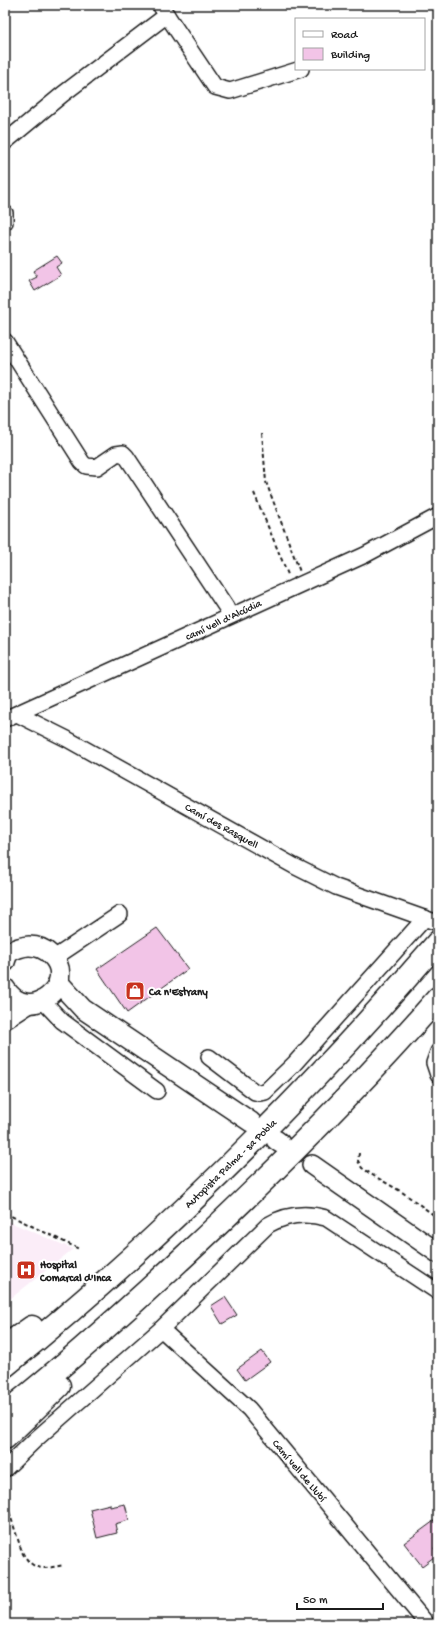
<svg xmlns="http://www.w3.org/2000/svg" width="443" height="1629" viewBox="0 0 443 1629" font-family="'Gochi Hand',sans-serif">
<rect width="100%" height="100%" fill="#fff"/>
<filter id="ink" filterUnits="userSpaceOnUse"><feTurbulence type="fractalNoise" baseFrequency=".025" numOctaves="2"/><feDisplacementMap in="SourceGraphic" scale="8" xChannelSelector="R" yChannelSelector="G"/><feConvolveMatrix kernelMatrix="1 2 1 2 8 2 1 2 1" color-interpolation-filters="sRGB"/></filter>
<g filter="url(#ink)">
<path fill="#fbedf8" d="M5,1220L73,1249L5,1303Z"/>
<g fill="#f2c4e7" stroke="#1c1c1c">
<path d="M57,256L62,263L56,267L61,275L35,291L29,281L37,277L33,271Z"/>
<path d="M157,928L188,969L127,1013L97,969Z"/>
<path d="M225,1297L237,1315L222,1324L211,1306Z"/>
<path d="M262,1351L270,1362L245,1380L237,1369Z"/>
<path d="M110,1504V1507L125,1504L129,1520L115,1524L117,1533L97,1538L90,1509Z"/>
<path d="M438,1518V1545L434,1548L438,1554L422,1566L404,1543Z"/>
</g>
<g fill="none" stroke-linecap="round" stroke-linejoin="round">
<defs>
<g id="minor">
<path d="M160,5L215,87L230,91L301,69"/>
<path d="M5,142L63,94L167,15"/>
<path d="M5,213V222"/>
<path d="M5,341L82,462L86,466L97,467L116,454L123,453L126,456L226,607L230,616"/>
<path d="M17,714L67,739L294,866L336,887L435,922"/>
<path d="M5,719L365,555L438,516"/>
<path d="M54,958L120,914"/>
<path d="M43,1001L62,1021L157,1091"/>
<path d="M438,1052L434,1063L438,1075"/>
<path d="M209,1057L255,1092L259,1093L265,1092L294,1064L425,918"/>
<path d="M161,1329L249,1409L427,1624"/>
<path d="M5,1469L35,1440L161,1329L268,1225C287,1214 305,1212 326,1218L438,1292"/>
</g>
<g id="major">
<path d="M5,962C6,959 7,955 9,953C13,949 24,946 29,946C38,946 45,949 51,955C80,983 29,1027 5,988"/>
<path d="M59,983L83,1009L251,1122"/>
<path d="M5,1019L28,1004"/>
<path d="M276,1140L280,1143"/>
<path d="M312,1165L438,1253"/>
</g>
<g id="highway">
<path d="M5,1346L32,1327"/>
<path d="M5,1366C162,1239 306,1095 438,942"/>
<path d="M5,1413C69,1362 129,1308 189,1252C276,1171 360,1087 438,998"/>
<path d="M5,1438L59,1386"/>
</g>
</defs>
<use href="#minor" stroke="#1c1c1c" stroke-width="18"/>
<use href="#major" stroke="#1c1c1c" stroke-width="22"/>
<use href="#highway" stroke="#1c1c1c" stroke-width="25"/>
<g stroke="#1c1c1c" stroke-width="2" stroke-dasharray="4 3" stroke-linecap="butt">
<path d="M262,433L266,482L300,572"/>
<path d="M254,493L289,577"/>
<path d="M359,1153L358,1161L362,1168L374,1176L402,1192L438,1218"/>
<path d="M5,1213L79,1249"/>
<path d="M5,1499L22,1552C33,1572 44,1569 64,1565"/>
</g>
<use href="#minor" stroke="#fff" stroke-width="15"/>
<use href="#major" stroke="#fff" stroke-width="19"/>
<use href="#highway" stroke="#fff" stroke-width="22"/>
</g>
</g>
<defs>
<symbol id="shop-square" viewBox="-11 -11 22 22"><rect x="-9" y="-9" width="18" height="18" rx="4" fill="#c8321e" stroke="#fff"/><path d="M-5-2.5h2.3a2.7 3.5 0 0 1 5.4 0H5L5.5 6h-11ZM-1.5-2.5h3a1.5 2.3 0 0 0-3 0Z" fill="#fff"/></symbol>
<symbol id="hospital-square" viewBox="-11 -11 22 22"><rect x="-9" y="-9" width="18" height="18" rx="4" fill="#c8321e" stroke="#fff"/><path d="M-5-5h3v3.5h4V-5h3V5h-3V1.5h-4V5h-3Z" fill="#fff"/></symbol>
</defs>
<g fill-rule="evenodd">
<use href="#shop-square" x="124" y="980" width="22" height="22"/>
<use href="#hospital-square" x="15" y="1259" width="22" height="22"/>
</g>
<g text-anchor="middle" stroke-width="4" stroke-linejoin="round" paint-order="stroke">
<g font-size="11" fill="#1c1c1c" stroke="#fff">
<text transform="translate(223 619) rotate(-25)" y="4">camí vell d'Alcúdia</text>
<text transform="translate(222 825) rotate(29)" y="4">Camí des Rasquell</text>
<text transform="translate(230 1163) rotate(-44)" y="4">Autopista Palma - sa Pobla</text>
<text transform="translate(300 1470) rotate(50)" y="4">Camí vell de Llubí</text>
</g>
<g font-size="11" font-weight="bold" fill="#1c1c1c" stroke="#fff" text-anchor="start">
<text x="149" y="995">Ca n'Estrany</text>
<text x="40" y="1268">Hospital<tspan x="40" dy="13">Comarcal d'Inca</tspan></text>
</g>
</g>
<rect width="443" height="1629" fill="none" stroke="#fff" stroke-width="20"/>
<rect x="10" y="10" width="423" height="1609" fill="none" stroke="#1c1c1c" stroke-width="1.5" filter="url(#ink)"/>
<rect x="295" y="18" width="130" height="52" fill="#ffffff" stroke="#a4a4a4"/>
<rect x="303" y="31" width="20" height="6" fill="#ffffff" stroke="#a4a4a4"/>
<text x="331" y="38" font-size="12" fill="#1c1c1c">Road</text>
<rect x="303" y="48" width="20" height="12" fill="#f2c4e7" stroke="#a4a4a4"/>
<text x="331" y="58" font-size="12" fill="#1c1c1c">Building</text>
<path d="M297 1603v6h86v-6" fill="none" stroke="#1c1c1c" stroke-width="2"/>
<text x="303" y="1603" font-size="12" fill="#1c1c1c" stroke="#ffffff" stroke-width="3" paint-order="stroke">50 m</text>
</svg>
